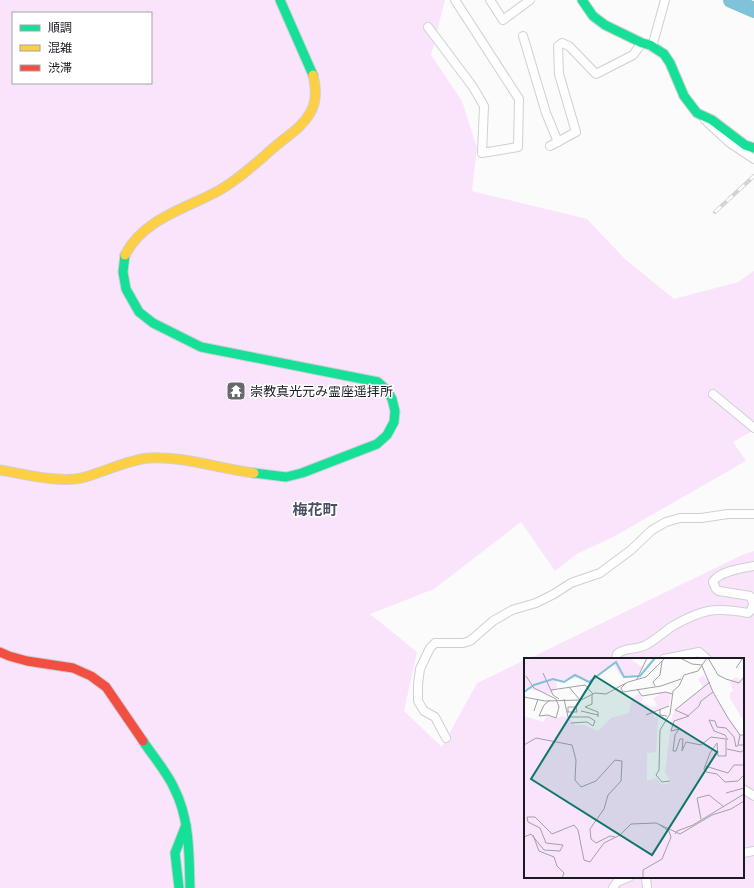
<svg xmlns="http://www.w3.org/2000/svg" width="754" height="888" viewBox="0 0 754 888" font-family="Barlow,'Noto Sans JP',sans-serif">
<rect width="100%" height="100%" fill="#fbfbfb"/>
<path fill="#fae4fc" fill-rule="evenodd" d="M0,0H445L431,55L462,101L477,148L472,191L587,219L625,259L674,299L738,282L754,271V430L733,442L746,461L615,536L577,554L555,571L521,522L434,589L370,614L417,652L404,711L442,747L477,683L525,660V877H743V659H528L742,555L754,551V888H0ZM13,13H151V83H13Z"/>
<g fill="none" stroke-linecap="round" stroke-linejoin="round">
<path stroke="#80c2d7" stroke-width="16" d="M731,0L754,10"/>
<defs>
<g id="street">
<path d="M490,0L503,20L530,0"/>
<path d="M428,27L473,87L484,106L482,153L518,147L519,99L455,0"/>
<path d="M523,36L546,113L558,142"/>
<path d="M652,47L665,0"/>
<path d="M705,120L730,143L754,159"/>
<path d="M550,146L576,132L559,74L558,46L562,43L569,46L596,74L633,55L642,43"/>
<path d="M713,394L754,428"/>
<path d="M616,659L617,654C625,647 637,650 646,645C655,640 663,633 671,627C702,609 714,607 748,613C754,609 754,602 750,596L719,591L716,589L713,582C719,571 743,568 754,566"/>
<path d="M664,659L699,652L707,659"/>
<path d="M446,738L435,717L424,711L418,701V684L420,669L430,648L435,643H463L470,641L493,621L512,610L536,603L554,594L571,583L600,573L631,550L652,530L666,522L680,518H701L728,514H754"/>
<path d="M743,789L754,796"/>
<path d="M743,853L754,851"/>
<path d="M646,877L647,888"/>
<path d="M613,888L617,882L629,877"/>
</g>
<g id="fast">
<path d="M280,0L313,75"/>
<path d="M582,0L593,16L605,25L642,43L650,45L664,54L670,63L684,96L697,113L712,120L745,145L754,148"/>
<path d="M125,255L123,272L126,289L139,312L153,323L201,347L378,382L387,390L392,399L395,411L394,422L387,435L377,444L302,473L286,477L254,473"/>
<path d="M143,741C152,755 167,772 174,788C190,819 189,854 190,888"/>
<path d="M179,888L175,853L186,825"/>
</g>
<g id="slow">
<path d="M125,255C143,219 185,209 218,191C240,179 259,160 278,144C289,135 303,126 310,113C317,102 316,87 313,75"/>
<path d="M0,470C23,474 62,484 85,477C103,472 131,459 149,458C185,456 219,469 254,473"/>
</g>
<path id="jam" d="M0,652L9,656L27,661L73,668L91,676L106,687L143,741"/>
</defs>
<use href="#street" stroke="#ced0d3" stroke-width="10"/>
<use href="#fast" stroke="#ced0d3" stroke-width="11"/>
<use href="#slow" stroke="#ced0d3" stroke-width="11"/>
<use href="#jam" stroke="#ced0d3" stroke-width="11"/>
<use href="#street" stroke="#fefefe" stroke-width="8"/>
<use href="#fast" stroke="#16e098" stroke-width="9"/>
<use href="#slow" stroke="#ffcf43" stroke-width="9"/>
<use href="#jam" stroke="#f24e42" stroke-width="9"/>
<defs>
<path id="rail" d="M715,212L754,176"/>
</defs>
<use href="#rail" stroke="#d3d3d3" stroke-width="4"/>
<use href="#rail" stroke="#fff" stroke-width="2.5" stroke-dasharray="8" stroke-linecap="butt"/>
</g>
<defs>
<symbol id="temple-square" viewBox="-11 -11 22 22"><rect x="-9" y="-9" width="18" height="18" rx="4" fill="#68696f" stroke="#fff"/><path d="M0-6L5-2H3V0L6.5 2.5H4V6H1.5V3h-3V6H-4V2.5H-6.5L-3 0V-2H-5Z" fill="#fff"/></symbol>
</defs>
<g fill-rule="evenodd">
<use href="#temple-square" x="225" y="380" width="22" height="22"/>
</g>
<g text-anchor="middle" stroke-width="3" stroke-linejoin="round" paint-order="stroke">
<g font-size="13" fill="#191b23" stroke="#fff" text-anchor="start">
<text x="250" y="396">崇教真光元み霊座遥拝所</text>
</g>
<g font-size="15" font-weight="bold" fill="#4b5062" stroke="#fff">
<text x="315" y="515">梅花町</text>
</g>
</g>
<g transform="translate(524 658)">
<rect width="220" height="220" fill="#fbfbfb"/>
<path d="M0,0H105L118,9L115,16L103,19L95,16L90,7L62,25L57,19L32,24L33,30L26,36L0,30ZM180,17L198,50L215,75L220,79V220H0V58L20,64L23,57L35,60L37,58L44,59L51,67H60L74,73L87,60L105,55L108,40L115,35L119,41L117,44L128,49L133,48L129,40L135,37L133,35L147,34L145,48L130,53V59H134L132,94L123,95V123L132,120L139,127L147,124L141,114L148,58L151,52L179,29L174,21ZM212,19L218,23L220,20V64L206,40V35L209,33L206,23Z" fill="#fae4fc"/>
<path fill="none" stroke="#80c2d7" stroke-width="2" d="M0,34L10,27L29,21L40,24L51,17L65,24L92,4L100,19L116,18L131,0"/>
<path fill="none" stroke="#a1a1a5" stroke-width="1" d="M156,0L168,6L178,7M184,0L194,17L202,21L215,25L220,19M178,8L189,34L204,60L216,77H220M212,10L219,0M19,15L29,37L35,41M2,18L10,30L32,41L35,49L32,60L24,57L15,58L20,47L26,42M113,21L123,0M186,24L151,52L165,58L150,63L147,73L155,71L151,77L149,93H152L156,81H159L158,93L162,84L177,87L187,79M102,25L97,30L99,34L137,28L157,21M131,28L129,24L136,17L138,3M45,29L56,42M113,31L118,38L142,34L148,36M27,32L61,27L69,36M68,37V46L61,49L74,54V59M0,39L21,43L57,42L71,35L82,36L104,24L122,19L141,0M40,41L44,59H65L71,63L69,68L63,64L47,65M136,51V57L143,58M10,53L14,41M57,53L74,57M43,54H53L52,49H44V54M122,57L145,48M165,57L175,48L177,43L189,34M216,77L214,87H220M187,79L202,81V98H194L193,85M204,82L201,77L190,73L185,62L191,63L193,69L202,70L210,79L212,89L214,87M193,85L186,95L180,111L182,114L193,116L201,124L214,123L220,117M0,87L12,80L48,87L52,102L51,122L57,129L72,123L91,102L98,103L97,123L84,137L80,151L66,171L67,181L72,185L86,178L91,179M203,91L217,94L220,92M181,108L204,115L210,107H220M146,123L138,124L132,117L135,112L136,72L146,56L149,33L155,28L160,17L174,13L183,0M202,135L220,130M177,161L173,140L185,137L200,149M151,176L153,173L169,167L220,136M9,177L15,193L30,199L33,208L40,215L38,220M0,179L7,176L20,192L36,193L39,187L22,185L16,170L4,164L3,159H11L28,176L50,167L54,172L60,202L66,204L80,185L96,177L107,166L132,165L156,176L188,157L207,151L220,143M119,220V212L138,201L147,179L145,173L136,167"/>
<path fill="#0f766e" fill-opacity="0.15" stroke="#0f766e" stroke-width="2" d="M71,18L193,94L128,197L7,121Z"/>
<rect width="220" height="220" fill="none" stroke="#191b23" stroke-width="2"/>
</g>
<rect x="12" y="12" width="140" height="72" fill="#ffffff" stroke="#a3a4a7"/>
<rect x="20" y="25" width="20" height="6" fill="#16e098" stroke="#a3a4a7"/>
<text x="48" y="32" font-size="12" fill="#191b23">順調</text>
<rect x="20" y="45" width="20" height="6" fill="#ffcf43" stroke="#a3a4a7"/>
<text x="48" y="52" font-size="12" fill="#191b23">混雑</text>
<rect x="20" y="65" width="20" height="6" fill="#f24e42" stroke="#a3a4a7"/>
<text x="48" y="72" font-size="12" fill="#191b23">渋滞</text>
</svg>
